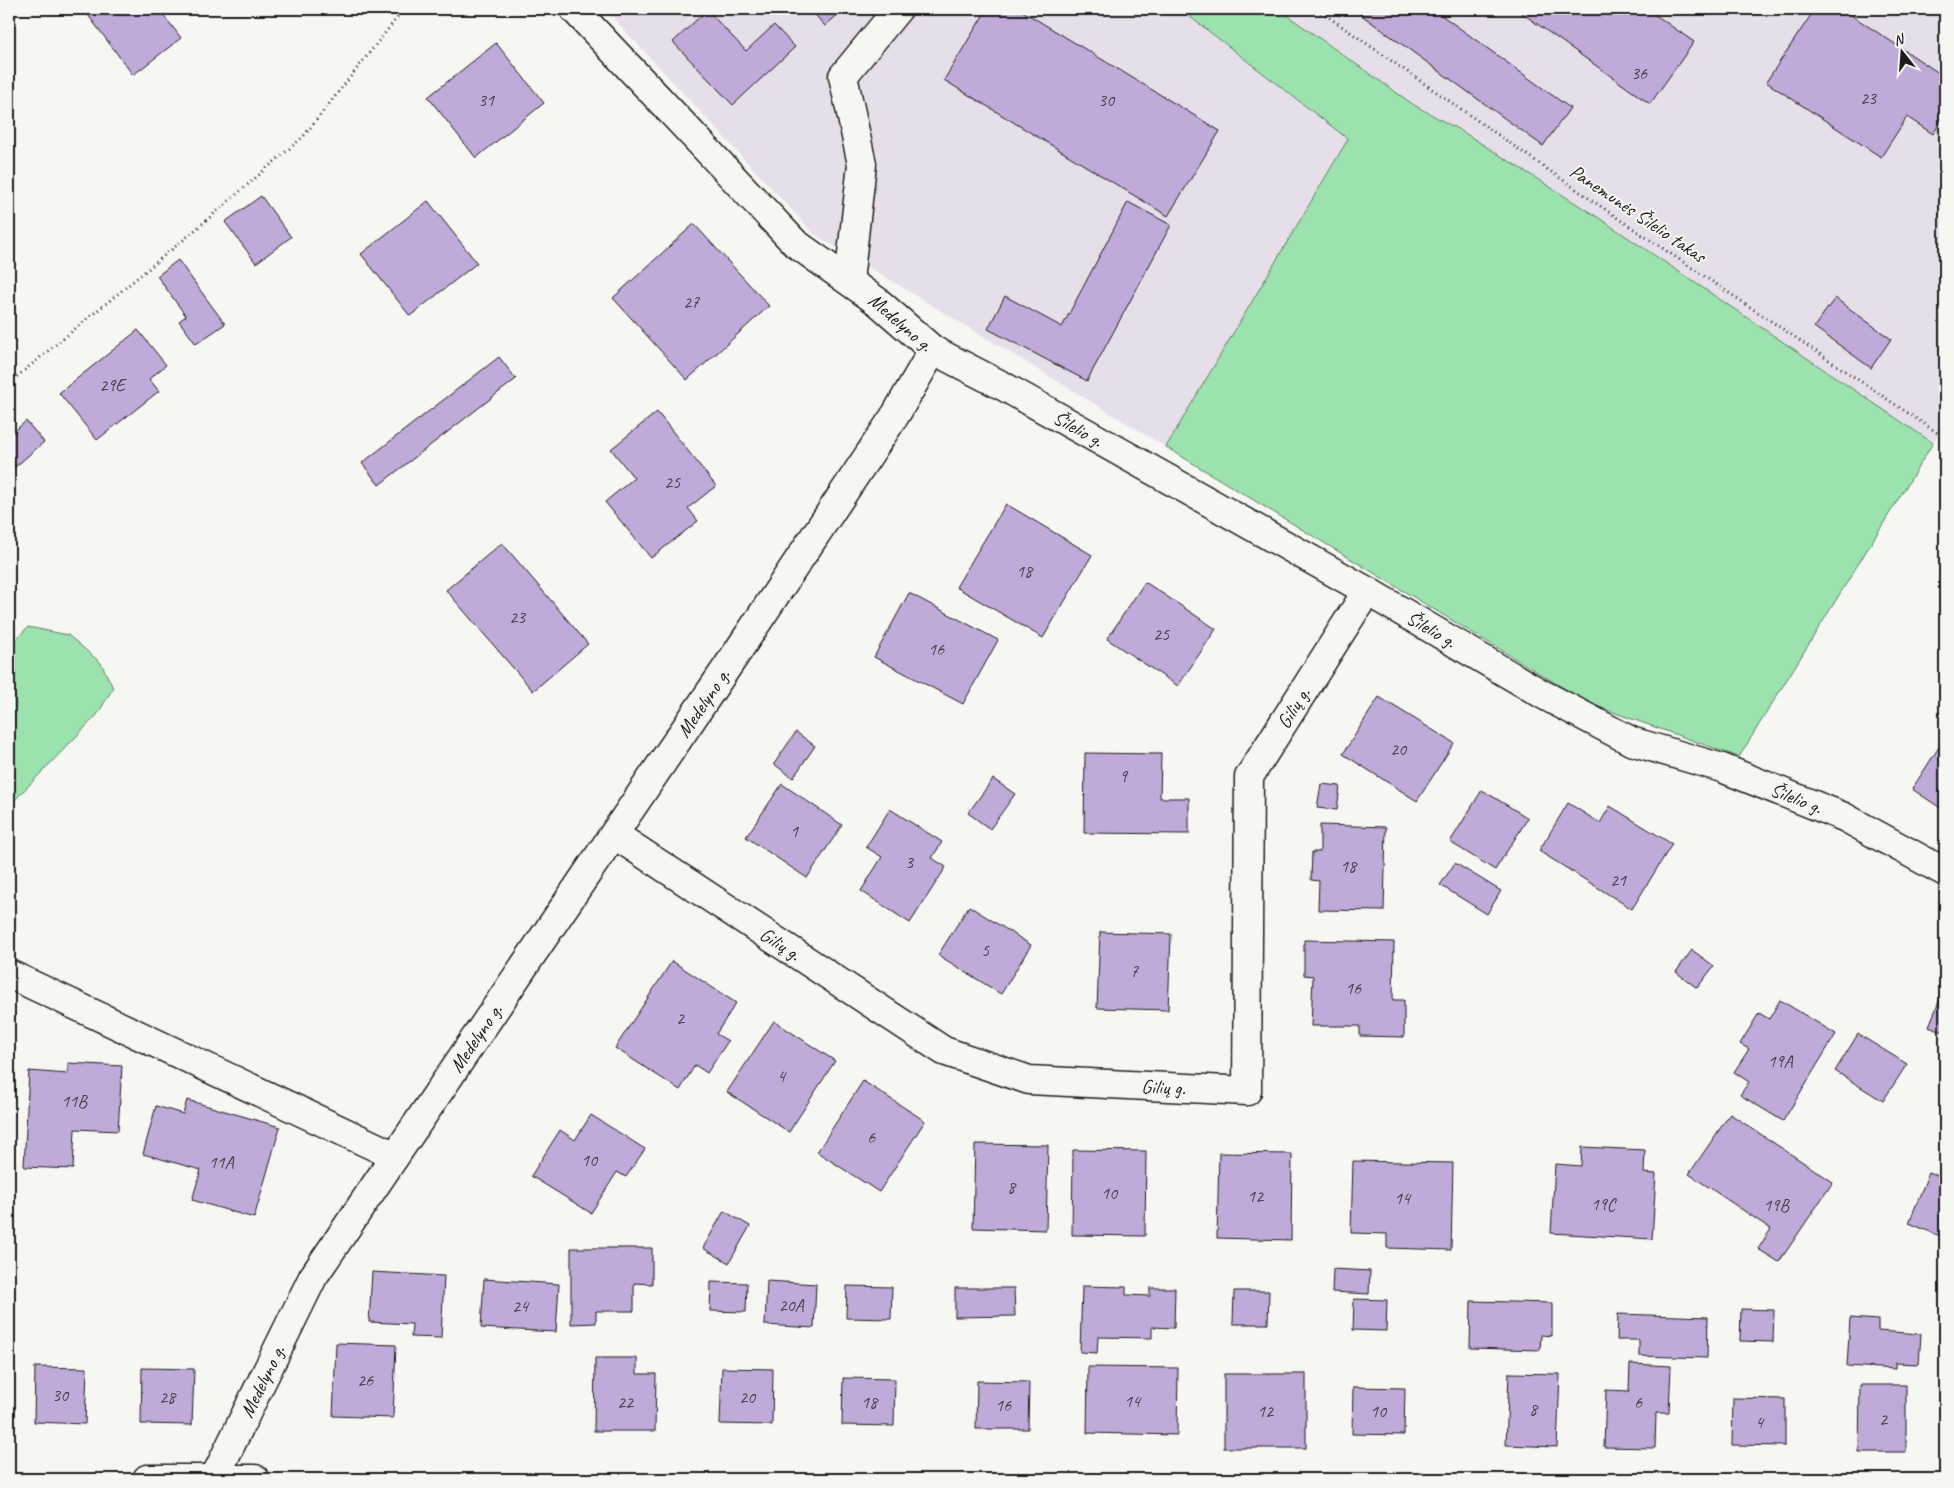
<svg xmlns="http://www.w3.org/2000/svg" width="1954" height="1488" viewBox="0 0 1954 1488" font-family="Caveat,sans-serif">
<rect width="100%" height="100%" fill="#f6f6f2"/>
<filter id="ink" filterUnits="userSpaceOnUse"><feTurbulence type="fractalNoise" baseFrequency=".02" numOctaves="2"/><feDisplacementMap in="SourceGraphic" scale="10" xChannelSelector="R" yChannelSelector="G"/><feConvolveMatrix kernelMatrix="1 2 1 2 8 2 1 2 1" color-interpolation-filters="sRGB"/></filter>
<g filter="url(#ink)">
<g fill="#e6dfea">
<path d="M605,9H1180L1348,139L1166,447L814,234Z"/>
<path d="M1278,9H1939L1945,13V429L1942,428L1933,443L1599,218L1463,132L1414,105Z"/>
</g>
<g fill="#9ce2ae" stroke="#5c7f65">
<path d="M1180,9H1278L1414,105L1463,132L1599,218L1933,443L1739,757L1590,704L1166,447L1348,139Z"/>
<path d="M28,627L68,635L101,663L113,688L97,715L9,806V646Z"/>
</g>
<g fill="#c0aad9" stroke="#1c1c1c">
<path d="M96,9H159L181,38L133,75L88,15Z"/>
<path d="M810,9H844L825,26Z"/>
<path d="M987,9H1019L1220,131L1168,216L944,80Z"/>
<path d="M1353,9H1433L1570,108L1543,146Z"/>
<path d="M1516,9H1647L1694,42L1650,104Z"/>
<path d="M1815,9H1842L1945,77V115L1933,134L1907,117L1881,157L1766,82Z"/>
<path d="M707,10L746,51L774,25L795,47L733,105L673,42Z"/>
<path d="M496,43L544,103L476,158L428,97Z"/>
<path d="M261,196L291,237L256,263L225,222Z"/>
<path d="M428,201L477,263L410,316L361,254Z"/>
<path d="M1128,202L1171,225L1087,381L988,329L1005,296L1062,327Z"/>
<path d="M694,224L769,306L687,380L613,298Z"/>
<path d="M178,260L225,324L196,344L179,321L186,316L157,276Z"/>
<path d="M1835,298L1891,339L1871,368L1814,327Z"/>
<path d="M138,330L166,365L149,379L159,391L97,440L59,393Z"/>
<path d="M499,357L516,379L379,485L362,463Z"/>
<path d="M657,412L716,486L688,508L698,521L651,558L605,502L634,478L611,449Z"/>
<path d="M26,421L44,442L14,468L9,462V436Z"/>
<path d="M1006,504L1092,555L1043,638L956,587Z"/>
<path d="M502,543L588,644L533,691L446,590Z"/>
<path d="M1145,582L1216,629L1178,686L1107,639Z"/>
<path d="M909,593L998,640L963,704L874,657Z"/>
<path d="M1379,697L1454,743L1417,801L1343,754Z"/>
<path d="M796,732L815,746L793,778L774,764Z"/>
<path d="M1945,738V811L1912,789Z"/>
<path d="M1085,753L1161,754L1160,798H1189V834L1084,833Z"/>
<path d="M993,779L1015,794L990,829L968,813Z"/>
<path d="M782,784L842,825L807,878L746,837Z"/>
<path d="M1321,784L1340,786L1337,810L1317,808Z"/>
<path d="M1482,790L1528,818L1495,870L1450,842Z"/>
<path d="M1568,803L1600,823L1610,806L1672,844L1632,909L1539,851Z"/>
<path d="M890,809L942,842L932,858L946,867L910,923L861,891L882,857L866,847Z"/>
<path d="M1320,825L1386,827L1384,911L1318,910L1319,881L1311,880L1312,852H1320Z"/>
<path d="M1455,863L1501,891L1487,914L1440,885Z"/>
<path d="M969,906L1031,945L1001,994L938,955Z"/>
<path d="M1100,932L1171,934L1168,1010L1097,1008Z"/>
<path d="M1304,940L1394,942L1393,1000H1404V1037L1360,1036V1026H1311L1313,976L1304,975Z"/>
<path d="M1692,950L1714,966L1697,988L1676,972Z"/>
<path d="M672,961L736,1003L716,1034L728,1041L707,1073L695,1065L680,1090L615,1048Z"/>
<path d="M1945,987V1033L1929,1026Z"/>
<path d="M1780,1000L1836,1034L1783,1121L1740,1095L1749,1082L1734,1072L1749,1049L1740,1044L1759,1013L1769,1019Z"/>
<path d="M774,1021L835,1061L789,1132L727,1092Z"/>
<path d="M1858,1034L1907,1064L1883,1101L1835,1071Z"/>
<path d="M68,1063L122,1066L118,1131L75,1129L73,1169L24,1167L29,1071L68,1074Z"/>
<path d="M863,1081L925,1121L879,1192L817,1152Z"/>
<path d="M187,1100L280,1127L254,1218L192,1200L201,1170L143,1154L156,1106L183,1114Z"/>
<path d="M1730,1114L1833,1182L1779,1262L1758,1249L1771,1229L1689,1174Z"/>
<path d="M591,1115L645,1149L626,1177L617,1172L591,1213L531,1176L560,1130L575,1140Z"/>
<path d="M975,1144L1048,1145L1046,1230L973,1228Z"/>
<path d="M1582,1147L1645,1150L1644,1173L1656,1174L1652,1239L1551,1233L1555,1164L1581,1166Z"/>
<path d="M1073,1150L1146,1151L1145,1236L1072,1235Z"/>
<path d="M1219,1153L1292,1154L1291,1240L1217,1238Z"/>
<path d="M1353,1161L1453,1163L1451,1250L1387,1248V1234L1351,1233Z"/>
<path d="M1929,1172L1945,1178V1238L1909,1223Z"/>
<path d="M724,1211L750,1226L729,1263L703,1248Z"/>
<path d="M571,1248H652V1284L634,1283V1311H596V1323L571,1324Z"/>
<path d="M1333,1269L1370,1271L1369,1294L1332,1292Z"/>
<path d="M372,1272L444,1276L441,1338L411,1337L412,1324L369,1322Z"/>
<path d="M484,1279L559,1284L556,1332L481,1328Z"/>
<path d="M767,1281L816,1284L814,1328L765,1325Z"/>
<path d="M711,1282L747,1283L746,1312L710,1311Z"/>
<path d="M847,1286L892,1287L891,1319L846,1318Z"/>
<path d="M1082,1286L1126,1287V1295L1150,1296V1288H1175L1174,1328L1152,1327V1338L1098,1337L1097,1353L1080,1352Z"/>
<path d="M955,1288H1014L1015,1316L955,1317Z"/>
<path d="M1234,1291H1269L1268,1324H1233Z"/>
<path d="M1354,1299L1387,1300L1386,1331L1353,1330Z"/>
<path d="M1471,1301L1552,1303V1336L1541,1335L1540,1350L1470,1348Z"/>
<path d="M1741,1309L1774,1310L1773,1342L1740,1341Z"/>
<path d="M1618,1314L1708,1317L1707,1358L1639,1356V1340H1617Z"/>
<path d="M1850,1318L1878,1320V1331L1921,1334L1919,1364L1895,1363V1369L1847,1366Z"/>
<path d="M336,1343L396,1345L393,1418L333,1416Z"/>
<path d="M595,1358H637V1374H656L655,1431H594Z"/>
<path d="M1630,1364L1671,1366L1669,1413H1656L1655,1448L1604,1447L1606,1390L1629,1391Z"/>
<path d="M35,1367L87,1368L85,1424L34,1422Z"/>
<path d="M1088,1367L1178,1368L1177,1435L1087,1433Z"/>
<path d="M142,1368L194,1369L192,1425L141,1424Z"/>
<path d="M722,1368L773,1369L772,1425L720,1424Z"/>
<path d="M1509,1373L1560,1374L1557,1447L1506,1445Z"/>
<rect x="1224" y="1374" width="82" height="74"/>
<path d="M843,1378L895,1379L894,1426L842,1425Z"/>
<path d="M977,1381L1029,1382L1028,1429H976Z"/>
<path d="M1860,1385H1906V1452H1859Z"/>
<path d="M1353,1387L1405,1388L1404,1435L1352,1434Z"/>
<path d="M1733,1398L1785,1399V1446L1732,1445Z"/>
</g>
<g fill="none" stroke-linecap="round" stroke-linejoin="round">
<defs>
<g id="minor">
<path id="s1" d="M574,9L795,243L878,302L933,350L1003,386L1367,591L1542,694L1631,741L1722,768L1844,817L1945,872"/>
<path d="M849,281L862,164L843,76L898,9"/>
<path id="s2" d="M615,835L944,1051L1029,1080L1247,1091L1249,777L1367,591"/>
<path d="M9,974L395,1156"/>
<path d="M147,1479H255"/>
<path id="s3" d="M214,1479L313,1277L738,651L896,414L933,350"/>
</g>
</defs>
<use href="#minor" stroke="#1c1c1c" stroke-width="31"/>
<g stroke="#1c1c1c" stroke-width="3" stroke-dasharray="1 4" stroke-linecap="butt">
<path d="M1317,9L1619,219L1945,438"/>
<path d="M9,383L187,237L303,137L404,9"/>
</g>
<use href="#minor" stroke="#f6f6f2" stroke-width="28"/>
</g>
</g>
<g text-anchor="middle" stroke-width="4" stroke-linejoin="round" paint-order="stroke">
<g font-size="18" fill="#45404b">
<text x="1639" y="79">36</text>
<text x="1868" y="104">23</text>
<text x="486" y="106">31</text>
<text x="1106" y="106">30</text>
<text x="691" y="308">27</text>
<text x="112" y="391">29E</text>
<text x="672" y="488">25</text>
<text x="1024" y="577">18</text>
<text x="517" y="623">23</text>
<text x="1161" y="640">25</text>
<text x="936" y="655">16</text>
<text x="1398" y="755">20</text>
<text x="1123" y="782">9</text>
<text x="794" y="837">1</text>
<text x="909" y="868">3</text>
<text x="1348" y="872">18</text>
<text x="1618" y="886">21</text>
<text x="985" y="956">5</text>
<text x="1134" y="977">7</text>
<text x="1353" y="994">16</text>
<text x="680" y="1024">2</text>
<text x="1780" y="1067">19A</text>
<text x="781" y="1082">4</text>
<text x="74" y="1107">11B</text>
<text x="871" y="1143">6</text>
<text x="589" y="1166">10</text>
<text x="221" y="1168">11A</text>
<text x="1011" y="1193">8</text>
<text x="1109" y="1199">10</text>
<text x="1255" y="1202">12</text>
<text x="1402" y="1204">14</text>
<text x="1603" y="1210">19C</text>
<text x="1776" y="1211">19B</text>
<text x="791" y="1311">20A</text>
<text x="520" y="1312">24</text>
<text x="365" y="1386">26</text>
<text x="60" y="1401">30</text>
<text x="167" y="1403">28</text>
<text x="747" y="1403">20</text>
<text x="1132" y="1407">14</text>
<text x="625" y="1408">22</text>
<text x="869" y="1408">18</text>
<text x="1638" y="1408">6</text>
<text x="1003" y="1411">16</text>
<text x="1533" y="1415">8</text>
<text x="1265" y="1417">12</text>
<text x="1378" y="1417">10</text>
<text x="1883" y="1425">2</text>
<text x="1759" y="1428">4</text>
</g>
<g font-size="20" fill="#1c1c1c" stroke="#f6f6f2">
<text transform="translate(1638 213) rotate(34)" y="7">Panemunės Šilelio takas</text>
<text dy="7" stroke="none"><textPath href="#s1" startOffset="454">Medelyno g.</textPath></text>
<text dy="7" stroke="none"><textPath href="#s1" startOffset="662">Šilelio g.</textPath></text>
<text dy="7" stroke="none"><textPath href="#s1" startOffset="1068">Šilelio g.</textPath></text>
<text dy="7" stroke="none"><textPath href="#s3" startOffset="919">Medelyno g.</textPath></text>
<text dy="7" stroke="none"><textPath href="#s2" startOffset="1098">Gilių g.</textPath></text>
<text dy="7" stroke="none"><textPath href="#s1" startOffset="1472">Šilelio g.</textPath></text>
<text dy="7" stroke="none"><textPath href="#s2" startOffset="198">Gilių g.</textPath></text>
<text dy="7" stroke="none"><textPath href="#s3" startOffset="514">Medelyno g.</textPath></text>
<text dy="7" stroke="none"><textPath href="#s2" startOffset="618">Gilių g.</textPath></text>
<text dy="7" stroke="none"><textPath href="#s3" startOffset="109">Medelyno g.</textPath></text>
</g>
</g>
<rect width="1954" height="1488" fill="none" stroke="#f6f6f2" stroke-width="30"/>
<rect x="15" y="15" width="1924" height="1458" fill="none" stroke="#1c1c1c" stroke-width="2" filter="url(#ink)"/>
<g transform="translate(1902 52) rotate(343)" stroke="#f6f6f2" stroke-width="4" paint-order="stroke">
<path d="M0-4L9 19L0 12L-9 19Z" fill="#1c1c1c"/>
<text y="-8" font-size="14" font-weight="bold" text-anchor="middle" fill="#1c1c1c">N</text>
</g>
</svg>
